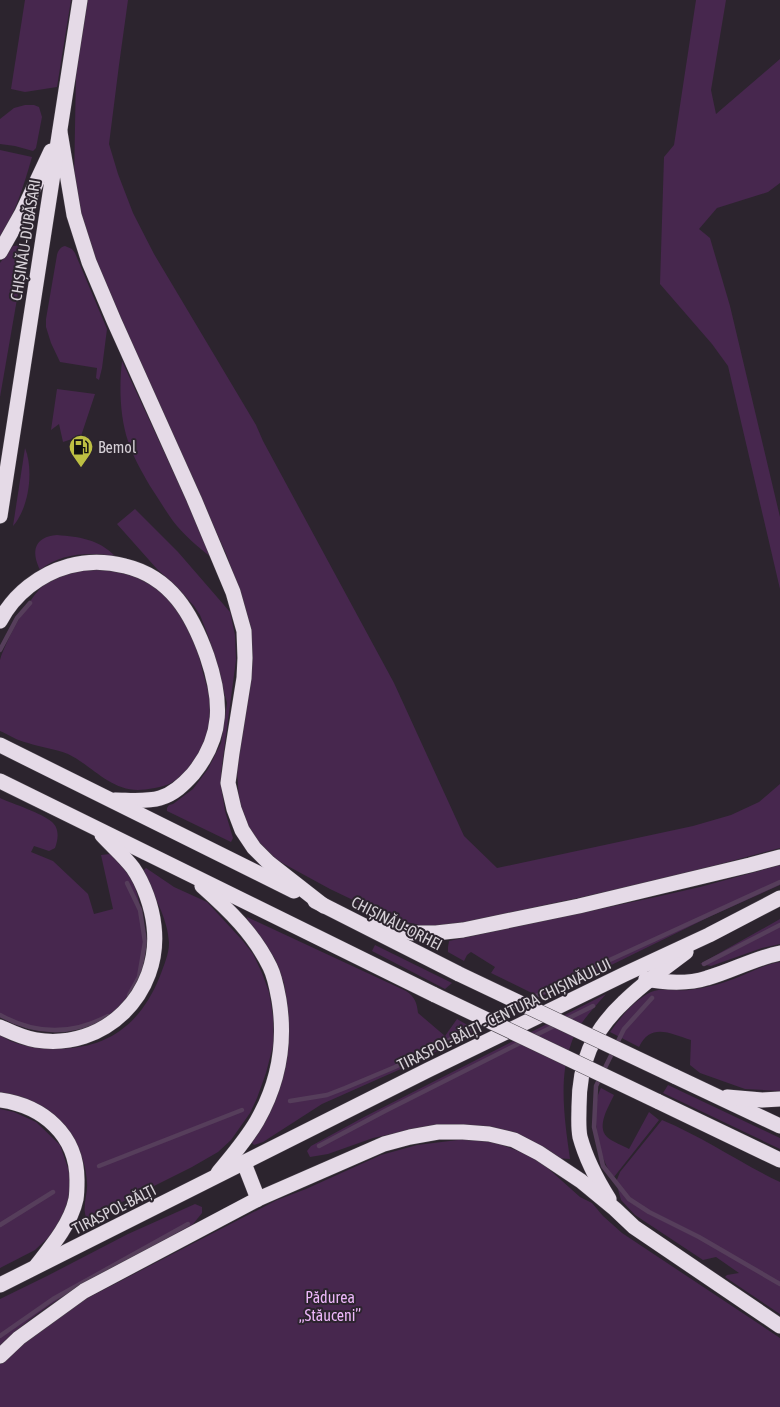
<svg xmlns="http://www.w3.org/2000/svg" width="780" height="1407" viewBox="0 0 780 1407" font-family="'Asap Condensed',sans-serif">
<rect width="100%" height="100%" fill="#2c242e"/>
<g fill="#47274e">
<path d="M25,0H71L57,87L25,92L11,89Z"/>
<path d="M87,0H128L119,65L109,144L118,174L133,213L154,254L256,425L263,441L394,683L464,836L497,868L693,826L731,815L759,802L780,784V848L661,880L452,925L429,927L406,922L376,911L330,889L275,859L262,848L250,832L239,800L237,771L244,605L227,556L142,365L111,298L92,253L78,210L74,182L76,72Z"/>
<path d="M696,0H726L711,90L716,114L780,59V183L768,192L717,208L699,229L710,238L730,306L780,517V589L728,366L712,344L660,284L664,157L674,145Z"/>
<path d="M25,105H34L39,107L42,117L36,148L33,151L15,146L0,144V119L14,108Z"/>
<path d="M0,150L32,157C24,185 15,214 0,238Z"/>
<path d="M22,245L25,248V253L0,397V263L13,246Z"/>
<path d="M65,246L72,249L75,253L107,329L102,368L99,380L96,378L97,368L60,362L51,343L46,327V319L57,255C58,251 60,247 65,246Z"/>
<path d="M122,361L197,523L212,558C198,547 184,535 173,521C165,510 158,498 150,486C142,472 133,457 128,441C120,417 119,387 122,361Z"/>
<path d="M57,389L95,394L81,436L63,442L59,424L51,430Z"/>
<path d="M25,448C34,470 29,508 13,526Z"/>
<path d="M135,509L178,552L230,612L235,635L236,660L221,773V786L225,811L233,838L231,842L167,811V808L169,805L173,804L193,789L208,769L221,743L227,703L209,638L200,615L194,606L178,588L157,569L117,524Z"/>
<path d="M57,535C80,537 98,539 115,556C88,552 61,553 40,570C31,551 34,537 57,535Z"/>
<path d="M85,569C113,570 141,574 163,593C176,605 187,623 194,640C198,650 200,662 203,673C207,687 212,702 211,717C210,739 190,773 171,783C164,787 146,790 138,790C110,790 91,765 68,754C56,749 40,747 28,743C18,741 9,735 0,731V660C5,642 31,594 45,584C57,576 72,573 85,569Z"/>
<path d="M0,798C13,804 42,813 52,822C60,829 58,840 55,848L49,851L34,846L31,852L53,861L88,894L94,914L113,909L101,855L110,854C133,876 138,888 142,920C145,939 146,958 139,977C125,1016 83,1034 43,1031C28,1029 13,1022 0,1015Z"/>
<path d="M780,865V885L711,916L593,974L540,997L491,973L495,967L471,952L467,955L464,961L448,952V947L449,941L656,897L700,887Z"/>
<path d="M146,868L174,887L207,902L243,941L253,954L262,973L269,992L273,1016L274,1042L266,1073L257,1098L250,1113L231,1140L218,1152L192,1167L92,1217H86C82,1206 88,1194 87,1183C86,1151 65,1119 37,1104C26,1098 12,1096 0,1093V1035C12,1044 29,1047 44,1048C101,1053 139,1029 160,976C164,965 169,954 169,943C168,918 153,894 142,872Z"/>
<path d="M247,917L406,991C415,997 417,1003 418,1013L445,1036L457,1019L478,1031L403,1068L322,1104L263,1142L254,1145L251,1142L288,1014L284,983L275,959L262,939L248,921Z"/>
<path d="M780,919V944L762,948L711,966L700,964Z"/>
<path d="M375,945L452,983L445,989L372,951Z"/>
<path d="M780,962V1091L745,1089L700,1073L690,1065L691,1040C671,1034 651,1022 639,1047L610,1032C621,1017 634,1000 651,992C663,987 676,991 689,990C706,988 725,983 741,976C754,971 766,964 780,962Z"/>
<path d="M606,994C593,1009 577,1025 571,1044C558,1079 565,1123 570,1159L555,1158L533,1144L405,1131L373,1138L328,1154L310,1157L307,1151L311,1146L364,1117Z"/>
<path d="M668,1085L780,1138V1149L663,1093Z"/>
<path d="M601,1088L614,1095C609,1106 596,1126 607,1137C611,1141 624,1146 629,1149L649,1112L659,1120L614,1177C610,1172 606,1166 604,1160C597,1142 591,1105 601,1088Z"/>
<path d="M0,1109L14,1112L36,1122L60,1145L70,1174V1191L66,1214L51,1235L35,1250L0,1268Z"/>
<path d="M662,1120C703,1137 740,1163 780,1182V1314L725,1277L727,1275L739,1273L716,1257L703,1260L635,1215L621,1200L616,1182L620,1172Z"/>
<path d="M458,1140H490L523,1153L542,1163L580,1197L592,1203L603,1216L622,1233L780,1338V1407H0V1364L33,1334L80,1302L277,1200L306,1189L381,1155L417,1145Z"/>
<path d="M195,1204L202,1207V1213L189,1229C125,1263 51,1294 0,1346V1299L47,1276L128,1234Z"/>
</g>
<g fill="none" stroke-linecap="round" stroke-linejoin="round">
<g stroke="#563e5b" stroke-width="4.5">
<path d="M0,650L17,618L30,603"/>
<path d="M127,883L140,910L145,942L139,977L129,995"/>
<path d="M704,964L780,925"/>
<path d="M652,998L624,1029L596,1086L594,1127L603,1166L629,1199L649,1212L699,1237L780,1284"/>
<path d="M526,1001L590,969L780,882"/>
<path d="M0,1015C36,1035 72,1035 108,1016"/>
<path d="M492,1018L516,1006"/>
<path d="M565,1020L593,1006"/>
<path d="M532,1037L556,1025"/>
<path d="M290,1101L327,1095L345,1088L395,1067L483,1023"/>
<path d="M319,1146L385,1111L522,1042"/>
<path d="M99,1166L242,1110"/>
<path d="M0,1225L53,1192"/>
<path d="M0,1336L53,1299L188,1224"/>
</g>
<defs>
<g id="highway">
<path d="M60,132L74,215L89,262L114,321L194,499L233,592L244,631L245,658L244,678L232,753L228,783L234,809L242,830L254,848L269,863L324,906"/>
<path d="M0,252L22,213L51,151"/>
<path d="M0,516L80,0"/>
<path d="M0,621C14,594 40,574 69,566C87,561 106,561 125,566C171,577 192,614 207,656C222,700 224,736 193,774C184,784 174,794 160,798C147,802 128,800 115,800"/>
<path d="M0,745L294,891"/>
<path d="M0,781L435,995"/>
<path d="M202,886C229,910 254,934 270,967C275,977 277,989 279,1000C286,1043 278,1084 257,1121C246,1140 231,1157 218,1173"/>
<path d="M315,901L459,974"/>
<path d="M373,925L412,933H436L463,930L579,906L750,865L780,857"/>
<path d="M646,979C664,983 689,984 707,978C732,971 755,958 780,953"/>
<path d="M0,1027C11,1032 23,1038 36,1040C104,1051 162,994 154,926C152,907 144,884 133,868C124,856 112,846 102,835"/>
<path d="M674,1076L780,1126"/>
<path d="M727,1097L762,1100L780,1099"/>
<path d="M0,1100C43,1106 77,1135 77,1180C77,1187 77,1193 76,1199C71,1223 52,1246 37,1265"/>
<path d="M657,1101L780,1160"/>
<path d="M244,1163L258,1199"/>
<path d="M609,1199C597,1180 586,1159 580,1137C578,1127 579,1117 579,1107C579,1063 592,1032 624,1002C643,983 665,968 686,952"/>
<path d="M0,1285L428,1070L625,974L709,935L780,898"/>
<path d="M0,1356L19,1338L84,1291L258,1199L384,1144L410,1137L438,1132H463L489,1134L514,1140L539,1153L581,1181L615,1209L634,1227L780,1326"/>
</g>
</defs>
<use href="#highway" stroke="#474049" stroke-width="16"/>
<use href="#highway" stroke="#e5dae7" stroke-width="15"/>
<defs>
<g id="highway-bridge">
<path d="M459,974L674,1076"/>
<path d="M435,995L657,1101"/>
</g>
</defs>
<use href="#highway-bridge" stroke="#474049" stroke-width="16" stroke-linecap="butt"/>
<use href="#highway-bridge" stroke="#e5dae7" stroke-width="15"/>
</g>
<defs>
<symbol id="fuel-pin" viewBox="-11 -11 22 30"><path d="M0 17L-7.5 6A9.5 9.5 0 1 1 7.5 6Z" fill="#bdbf43" stroke="#2c242e"/><path d="M-5.5-6h7V0h2V4h1.3V-2.5L3-4.5l.8-.8L6-3V5H2.5V1h-1V6h-7ZM-4.2-4.7v3.2H.2V-4.7Z" fill="#111"/></symbol>
</defs>
<g fill-rule="evenodd">
<use href="#fuel-pin" x="67" y="433" width="28" height="38"/>
</g>
<g text-anchor="middle" stroke-width="4" stroke-linejoin="round" paint-order="stroke">
<g font-size="16" fill="#d6d0d7" stroke="#2c242e">
<text transform="translate(25 240) rotate(-81)" y="6">CHIȘINĂU-DUBĂSARI</text>
<text transform="translate(397 923) rotate(27)" y="6">CHIȘINĂU-ORHEI</text>
<text transform="translate(504 1014) rotate(-26)" y="6">TIRASPOL-BĂLȚI - CENTURA CHIȘINĂULUI</text>
<text transform="translate(114 1209) rotate(-27)" y="6">TIRASPOL-BĂLȚI</text>
</g>
<g font-size="16" fill="#d6d0d7" stroke="#2c242e" text-anchor="start">
<text x="98" y="453">Bemol</text>
</g>
<g font-size="16" fill="#edb7fa" stroke="#2c242e">
<text x="330" y="1303">Pădurea<tspan x="330" dy="18">„Stăuceni”</tspan></text>
</g>
</g>
</svg>
